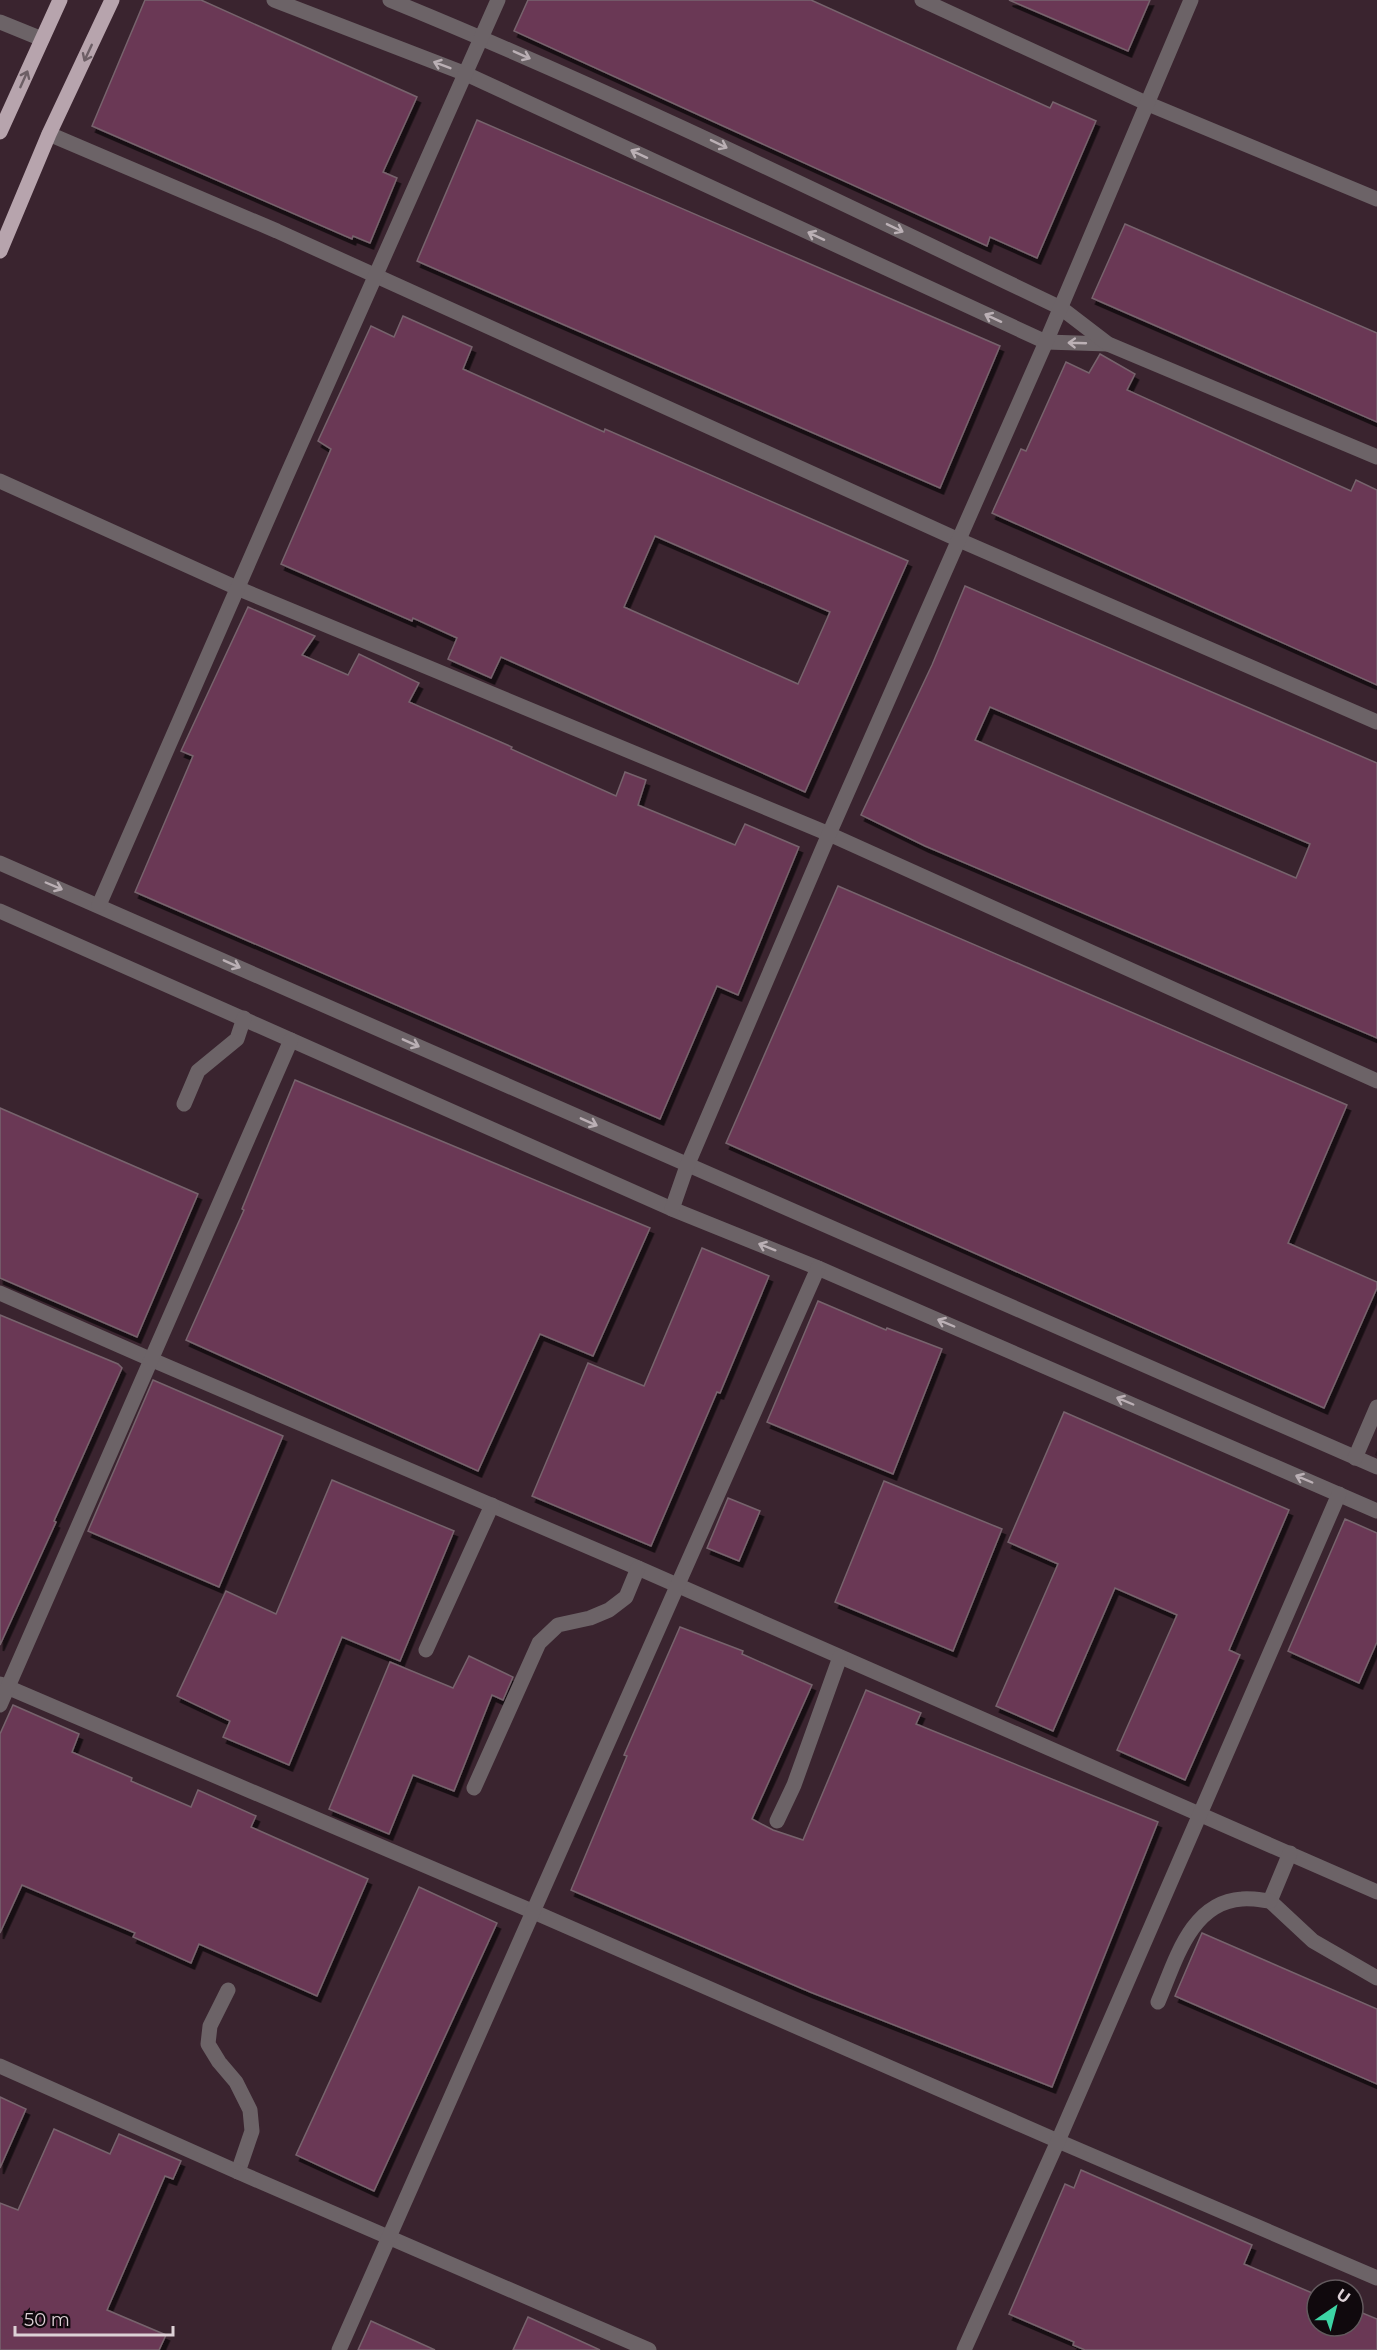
<svg xmlns="http://www.w3.org/2000/svg" width="1377" height="2350" viewBox="0 0 1377 2350" font-family="Montserrat,sans-serif">
<defs>
<filter id="shadow"><feDropShadow dx="3.5" dy="6" stdDeviation="0" flood-color="#0009"/></filter>
</defs>
<rect width="100%" height="100%" fill="#2d1c25"/>
<path fill="#3a242f" fill-rule="evenodd" d="M0,0H1377V1450L1375,1455L1377,1456V2350H0ZM1317,2290H1353V2326H1317Z"/>
<g fill="#6a3954" stroke="#77636d" stroke-width="1.5" fill-rule="evenodd" filter="url(#shadow)">
<path d="M145,0H201L417,97L383,172L397,178L370,243L353,236L352,239L92,126Z"/>
<path d="M528,0H811L1050,108L1053,102L1096,121L1037,258L990,237L987,246L514,31Z"/>
<path d="M1009,0H1150L1128,51Z"/>
<path d="M477,120L1000,346L940,488L417,261Z"/>
<path d="M1125,224L1377,333V422L1092,298Z"/>
<path d="M403,316L472,347L463,369L604,432L605,429L908,561L805,792L501,657L491,678L448,659L457,638L413,618L412,621L281,564L331,449L318,441L371,326L394,337ZM655,536L830,612L798,684L624,607Z"/>
<path d="M1100,354L1135,374L1127,390L1351,491L1356,480L1377,490V685L992,513L1021,449L1026,451L1066,362L1089,373Z"/>
<path d="M965,586L1377,763V1038L925,846L861,815L932,665ZM990,707L1310,844L1296,878L975,740Z"/>
<path d="M248,607L315,636L302,655L348,675L359,654L419,683L409,702L512,747L511,749L616,796L625,772L646,780L638,805L735,845L745,824L799,847L738,995L717,986L660,1119L135,892L193,756L181,751Z"/>
<path d="M838,886L1347,1105L1288,1243L1377,1282V1288L1324,1408L726,1143Z"/>
<path d="M295,1080L650,1228L593,1356L540,1334L478,1471L186,1340L244,1210L242,1209Z"/>
<path d="M0,1108L198,1194L137,1337L0,1278Z"/>
<path d="M702,1248L769,1276L720,1393L717,1392L651,1546L532,1496L588,1363L644,1386Z"/>
<path d="M818,1301L886,1330L887,1328L942,1349L893,1474L767,1422Z"/>
<path d="M0,1315L118,1364L122,1368L54,1521L56,1522L0,1645Z"/>
<path d="M153,1380L283,1436L219,1587L88,1531Z"/>
<path d="M1064,1412L1289,1510L1229,1650L1240,1655L1185,1780L1117,1750L1177,1615L1115,1588L1053,1731L996,1706L1058,1564L1008,1542Z"/>
<path d="M332,1480L454,1531L400,1661L342,1637L289,1765L223,1737L230,1721L177,1696L226,1591L276,1614Z"/>
<path d="M884,1481L1002,1529L953,1651L835,1602Z"/>
<path d="M728,1498L760,1511L739,1561L707,1548Z"/>
<path d="M1345,1519L1377,1533V1642L1359,1683L1288,1651Z"/>
<path d="M680,1627L743,1651L742,1654L812,1685L752,1819L773,1830L803,1840L866,1690L921,1713L916,1724L1158,1822L1052,2087L810,1992L571,1890L627,1756L624,1755Z"/>
<path d="M469,1656L513,1677L503,1700L492,1695L454,1791L413,1775L389,1834L329,1809L390,1662L453,1688Z"/>
<path d="M13,1705L79,1734L72,1752L132,1778L131,1781L191,1807L198,1790L256,1816L251,1827L368,1879L317,1996L199,1944L191,1963L133,1937L135,1933L22,1885L0,1933V1734Z"/>
<path d="M419,1887L497,1923L374,2191L296,2155Z"/>
<path d="M1202,1933L1377,2009V2084L1175,1996Z"/>
<path d="M0,2097L26,2109L0,2168Z"/>
<path d="M54,2129L110,2154L119,2134L181,2161L173,2179L165,2176L107,2310L166,2335L159,2350H0V2203L18,2210Z"/>
<path d="M1081,2170L1252,2245L1244,2264L1317,2295V2326H1353V2309L1377,2319V2350H1085L1073,2345L1074,2342L1009,2314L1065,2184L1074,2188Z"/>
<path d="M528,2317L600,2350H513Z"/>
<path d="M371,2321L435,2350H358Z"/>
</g>
<g fill="none" stroke-linecap="round" stroke-linejoin="round">
<g stroke="#6c6367" stroke-width="15">
<path d="M274,0L466,74L1046,342L1108,344"/>
<path d="M390,0C618,93 839,202 1061,308L1108,344L1377,457"/>
<path d="M922,0L1146,103L1377,199"/>
<path d="M0,22L42,39"/>
<path d="M49,134L277,231L959,540L1377,722"/>
<path d="M0,481L237,588L829,834L1377,1081"/>
<path d="M0,863L1377,1467"/>
<path d="M99,905L286,477L498,0"/>
<path d="M0,911L672,1209L818,1268L1377,1511"/>
<path d="M184,1104L198,1071L237,1039L244,1018"/>
<path d="M672,1209L687,1166L829,834L1046,342L1191,0"/>
<path d="M0,1293L150,1359L638,1568L1377,1892"/>
<path d="M1355,1458L1377,1407"/>
<path d="M426,1650L492,1505"/>
<path d="M0,1684L534,1912L1058,2141L1377,2278"/>
<path d="M0,1705L291,1040"/>
<path d="M474,1788L539,1643L558,1625L590,1618L609,1610L626,1597L638,1568"/>
<path d="M777,1821L794,1785L840,1657"/>
<path d="M1290,1853L1270,1901L1313,1941L1377,1978"/>
<path d="M228,1990L210,2026L208,2044L219,2062L236,2082L250,2110L252,2131L238,2172"/>
<path d="M1158,2002C1175,1963 1190,1902 1242,1899C1251,1898 1261,1900 1270,1901"/>
<path d="M0,2066L238,2172L649,2350"/>
<path d="M339,2350L818,1268"/>
<path d="M964,2350L1058,2141L1339,1494"/>
</g>
<g stroke="#b7a4ad" stroke-width="15">
<path d="M0,132L60,0"/>
<path d="M0,251L49,134L112,0"/>
</g>
</g>
<defs><path id="oneway-shaft" d="M-6 0H5M1.5-3L5.5 0L1.5 3" fill="none" stroke-width="1.6" stroke-linecap="round" stroke-linejoin="round" transform="scale(1.5)"/></defs>
<g stroke="#6c5e65">
<use href="#oneway-shaft" transform="translate(88 53) rotate(115)"/>
<use href="#oneway-shaft" transform="translate(24 79) rotate(-66)"/>
</g>
<g stroke="#bbb0b5">
<use href="#oneway-shaft" transform="translate(522 55) rotate(24)"/>
<use href="#oneway-shaft" transform="translate(442 65) rotate(-159)"/>
<use href="#oneway-shaft" transform="translate(719 144) rotate(26)"/>
<use href="#oneway-shaft" transform="translate(639 154) rotate(-155)"/>
<use href="#oneway-shaft" transform="translate(895 228) rotate(26)"/>
<use href="#oneway-shaft" transform="translate(816 236) rotate(-155)"/>
<use href="#oneway-shaft" transform="translate(993 318) rotate(-155)"/>
<use href="#oneway-shaft" transform="translate(1077 343) rotate(-178)"/>
<use href="#oneway-shaft" transform="translate(54 886) rotate(23)"/>
<use href="#oneway-shaft" transform="translate(232 964) rotate(24)"/>
<use href="#oneway-shaft" transform="translate(411 1043) rotate(24)"/>
<use href="#oneway-shaft" transform="translate(589 1122) rotate(24)"/>
<use href="#oneway-shaft" transform="translate(767 1247) rotate(-158)"/>
<use href="#oneway-shaft" transform="translate(946 1323) rotate(-157)"/>
<use href="#oneway-shaft" transform="translate(1125 1401) rotate(-157)"/>
<use href="#oneway-shaft" transform="translate(1304 1479) rotate(-157)"/>
</g>
<g transform="translate(1335 2308) rotate(35)"><circle r="28" fill="#10090d" stroke="#62595d" stroke-width="1.5"/>
<path d="M0-4.5L10 22L0 15L-10 22Z" fill="#3cd4a4"/>
<text y="-9" font-size="16" font-weight="bold" text-anchor="middle" fill="#ddd1d6">U</text>
</g>
<path d="M15 2326v9h158v-9" fill="none" stroke="#ddd1d6" stroke-width="3"/>
<text x="24" y="2326" font-size="18" fill="#ddd1d6" stroke="#10090d" stroke-width="4.5" paint-order="stroke">50 m</text>
</svg>
